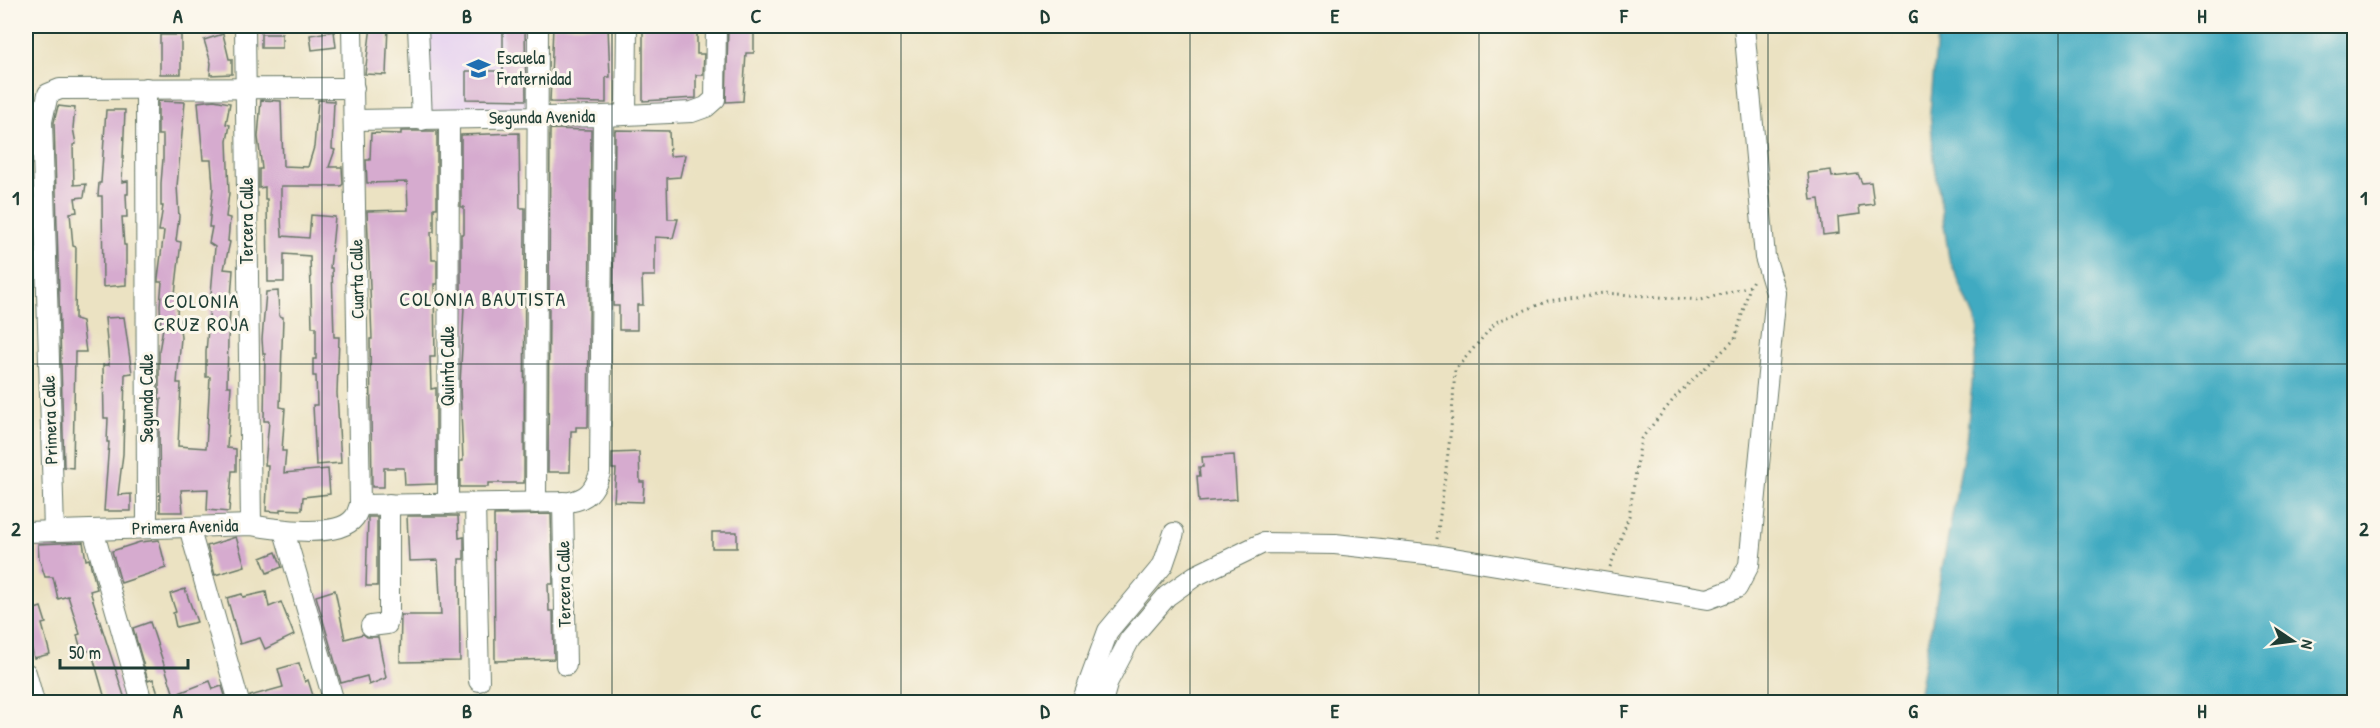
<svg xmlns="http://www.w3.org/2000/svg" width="2380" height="728" viewBox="0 0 2380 728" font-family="'Patrick Hand',sans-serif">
<rect width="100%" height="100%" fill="#fbf7ec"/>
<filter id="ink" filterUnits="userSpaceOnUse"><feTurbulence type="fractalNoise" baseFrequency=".0167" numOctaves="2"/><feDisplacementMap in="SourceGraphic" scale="12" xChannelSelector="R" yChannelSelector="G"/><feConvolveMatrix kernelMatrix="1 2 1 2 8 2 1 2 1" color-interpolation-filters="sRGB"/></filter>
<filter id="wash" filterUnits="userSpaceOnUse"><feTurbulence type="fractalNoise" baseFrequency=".008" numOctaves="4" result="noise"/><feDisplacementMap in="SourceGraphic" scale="24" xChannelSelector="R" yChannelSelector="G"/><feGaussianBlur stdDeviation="1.35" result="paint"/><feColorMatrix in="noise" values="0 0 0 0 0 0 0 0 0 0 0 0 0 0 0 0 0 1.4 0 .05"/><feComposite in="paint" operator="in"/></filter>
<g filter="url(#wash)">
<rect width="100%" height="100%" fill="#ebe2c2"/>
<path fill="#e6d2f0" d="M428,26H531V110L428,112Z"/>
<path fill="#41aac1" stroke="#30747a" stroke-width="1.5" d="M1938,26H2354V702H1917L1966,442L1978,327L1949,258L1934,159L1930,112Z"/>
<g id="blocks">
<g fill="#d6abcf">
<path d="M371,26H388L386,75L365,74Z"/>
<path d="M503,26H525L526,100L466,99V71H503Z"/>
<path d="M553,26H608L610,77H606V103L550,102Z"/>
<path d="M643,26L697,29V54H704L703,75H696V98L643,101Z"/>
<path d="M728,29H754V53H746L743,101L726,102Z"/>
<path d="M334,31L336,47L312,50L310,35Z"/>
<path d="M223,34L229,59H232V74L210,75L211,63L204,40Z"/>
<rect x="261" y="34" width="21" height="14"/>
<rect x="160" y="35" width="21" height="39"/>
<path d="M214,100L230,103L226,124L230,125L227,141L229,193L226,217L230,218L228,241L230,242L224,269L233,270L228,339L227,386H231L227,448L236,449V471H232L229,512L207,510L208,489L181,490L183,512H160L159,430L161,399H159V351L163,328H161L160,305L162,282H158V278L164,231H159L163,206H161V183L163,159V135H158V101L185,102L177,186L179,217L176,241L181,242L175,294L178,295L177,316L179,317L181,338L177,383H181L178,446L206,448L210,377H206V352L215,247L209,243L212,227H209L213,187L211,160H203L198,102Z"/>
<path d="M261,100L281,101L283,166L308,167L314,147L318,100L334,101L332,149L335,150L329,167H342L343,184L341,186H281V218L282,236L309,238L311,215L335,217L330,268H332L334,337H339L337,393L341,463L316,465L313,405H317L316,376H313V359H316V327H312L310,256L284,254V282H268L267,199H265V187L259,188V169H262L258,137Z"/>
<path d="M58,106L75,108L73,128L76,144L73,145L74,185L86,184L84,197L75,198L77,212L70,213L73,246L76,247L75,319L82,321L86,352H75L73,468L64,467L54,122Z"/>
<path d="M106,110H125L122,182L128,181V194H126L127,217H122L124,245H126V285L103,287L102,196H98L99,183H101Z"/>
<path d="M550,129L591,130L588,427H576V431H571L570,472H548Z"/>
<path d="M615,130L669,131L670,156L685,155L680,177L667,178L668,219H678L673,238L655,237V276H642L643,305H637V330H619V306H613Z"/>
<path d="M401,131H437V208H434V232H431L432,260H437V284H434L435,357H430L431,389L436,388V484L405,485L404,468H384V487H372L370,339H372L367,211L408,210L407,182L367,183L366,160H370L371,133L401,134Z"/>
<path d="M519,133L520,208H525L524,483H488V487H460V461H463L460,385L464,307H461V234H464V207H461V135Z"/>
<path d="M1831,170L1832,177L1858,174L1862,183L1871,182L1874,204L1859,206L1860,214L1838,217L1839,233L1823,235L1819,199L1811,200L1808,173Z"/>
<path d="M278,291L279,316L283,317L280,407L285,408L282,451H286L284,473L328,469L330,494L303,497L302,510L280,509V512L266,511L268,465H265L269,421H264L265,354H263L262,339L266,292Z"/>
<path d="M124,317L132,373L125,374L123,454L118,495L131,494V511H104L109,442H107L108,418H104L103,365H109L105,318Z"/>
<path d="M639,452L640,482H644L643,502L614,501L616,469H612V453Z"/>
<path d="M1234,455L1237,499L1199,502L1197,476H1200L1199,467H1203L1202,457Z"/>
<path d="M551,514L553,584H548L549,611H553L554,659L495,661L494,515Z"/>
<path d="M407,516H458L459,538L464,537V559H459L460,661L400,662L401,615H441L438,560L409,561Z"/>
<path d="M368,517H377V586H366Z"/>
<rect x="712" y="532" width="25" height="16"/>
<path d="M236,537L245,566L215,575L207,546Z"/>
<path d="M159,540L166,568L121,583L112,551L140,542Z"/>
<path d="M83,542L86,560L89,559L97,589L90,591L126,702H106L91,650L82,653L77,635L80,634L68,596L58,599L53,577H45L39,558L38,544Z"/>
<path d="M276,552L282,567L267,573L261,558Z"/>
<path d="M185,589L197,622L176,627L173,613L176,612L170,594Z"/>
<path d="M335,590L345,639L363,634L367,637H378L386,678L369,685L367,676L341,683L316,596Z"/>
<path d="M266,592L269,607L281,602L294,635L265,649L260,638L240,644L227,598L242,594L243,597Z"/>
<path d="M41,607L46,623L42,624L50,654L34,658L26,626V612Z"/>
<path d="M150,622L174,695L210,681L213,689L222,686L227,702H157L160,700L153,679L148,681L133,628Z"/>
<path d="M299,663L305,682L308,680L315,702H251L250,696L283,687L278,669Z"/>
</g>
</g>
</g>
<g filter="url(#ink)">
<use href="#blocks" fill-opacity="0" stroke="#676" stroke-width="1.5"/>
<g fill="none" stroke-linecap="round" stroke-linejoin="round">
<defs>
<g id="minor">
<path d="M245,26L251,525"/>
<path d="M418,26L422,120"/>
<path d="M146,88L147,528"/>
<path d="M626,114L627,26"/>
<path d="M354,120L603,116L692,112L706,107L715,99L716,26"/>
<path d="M563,502L566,665"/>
<path d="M536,503L538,26"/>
<path d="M448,504L449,120"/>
<path d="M475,504L479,681"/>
<path d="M360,505L569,502C587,499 594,491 600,473L603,116"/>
<path d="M189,527L239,702"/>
<path d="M93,530L142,702"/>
<path d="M54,531L42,121L48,94L60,89L354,88"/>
<path d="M284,531L334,702"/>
<path d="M26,532L251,525C273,529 338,539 354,518C357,515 358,509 360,505L352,26"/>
<path d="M371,626L387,624L389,614V504"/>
<path d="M26,673L34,702"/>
<path d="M1082,702L1108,631L1163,565L1174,533"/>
<path d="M1102,702L1108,681L1130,639L1167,596L1195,576L1263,543L1335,544L1435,555L1708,599L1737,588L1749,565L1776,293L1765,257L1744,26"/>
</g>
</defs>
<use href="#minor" stroke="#676" stroke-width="22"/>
<g stroke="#676" stroke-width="3" stroke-dasharray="1.5 4.5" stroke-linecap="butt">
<path d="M1437,539L1451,429L1455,370L1496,322L1548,301L1604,293L1701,300L1750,286L1753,280"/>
<path d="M1610,567L1629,516L1641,439L1677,395L1735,339L1750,286"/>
</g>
<use href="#minor" stroke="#fff" stroke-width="20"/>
</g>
</g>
<path fill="none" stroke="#1f3d34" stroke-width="1.5" stroke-opacity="0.55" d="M322,26V702M612,26V702M901,26V702M1190,26V702M1479,26V702M1768,26V702M2058,26V702M26,364H2354"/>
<defs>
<symbol id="school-bare" viewBox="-9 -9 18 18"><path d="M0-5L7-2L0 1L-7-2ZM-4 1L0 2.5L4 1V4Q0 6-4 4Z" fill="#1f6fb2" stroke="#fbf7ec" stroke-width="2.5" paint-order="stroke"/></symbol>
</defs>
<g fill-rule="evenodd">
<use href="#school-bare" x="462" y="52" width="33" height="33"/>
</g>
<g text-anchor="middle" stroke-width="6" stroke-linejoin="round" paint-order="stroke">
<g font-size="18" fill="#1f3d34" stroke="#fbf7ec" text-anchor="start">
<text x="497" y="64">Escuela<tspan x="497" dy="21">Fraternidad</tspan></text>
</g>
<g font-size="18" fill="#1f3d34" stroke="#fbf7ec">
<text transform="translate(542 117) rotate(-1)" y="6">Segunda Avenida</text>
<text transform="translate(247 221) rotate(-90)" y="6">Tercera Calle</text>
<text transform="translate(357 279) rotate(-91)" y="6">Cuarta Calle</text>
<text transform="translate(448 366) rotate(-90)" y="6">Quinta Calle</text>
<text transform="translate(147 398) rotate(-90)" y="6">Segunda Calle</text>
<text transform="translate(50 420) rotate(-92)" y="6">Primera Calle</text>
<text transform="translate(185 527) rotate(-2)" y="6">Primera Avenida</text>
<text transform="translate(564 584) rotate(-91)" y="6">Tercera Calle</text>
</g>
<g font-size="20" letter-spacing="1.5" fill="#1f3d34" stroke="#fbf7ec">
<text x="483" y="306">COLONIA BAUTISTA</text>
<text x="202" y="308">COLONIA<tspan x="202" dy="23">CRUZ ROJA</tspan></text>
</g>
</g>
<rect width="2380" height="728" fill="none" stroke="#fbf7ec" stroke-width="66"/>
<g transform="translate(2293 641) rotate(103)" stroke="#fbf7ec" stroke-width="4.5" paint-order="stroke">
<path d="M0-4.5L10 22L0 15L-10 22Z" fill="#1f3d34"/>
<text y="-9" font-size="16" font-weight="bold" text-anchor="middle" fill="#1f3d34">N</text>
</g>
<path d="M60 659v9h128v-9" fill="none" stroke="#1f3d34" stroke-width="3"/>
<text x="69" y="659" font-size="18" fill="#1f3d34" stroke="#fbf7ec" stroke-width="4.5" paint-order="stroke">50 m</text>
<rect x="33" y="33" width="2314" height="662" fill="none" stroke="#1f3d34" stroke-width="2"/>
<g font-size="20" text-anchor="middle" font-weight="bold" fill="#1f3d34">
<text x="178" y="23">A</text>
<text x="467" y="23">B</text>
<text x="756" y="23">C</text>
<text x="1045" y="23">D</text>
<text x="1335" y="23">E</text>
<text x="1624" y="23">F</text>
<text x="1913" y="23">G</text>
<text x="2202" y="23">H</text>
<text x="16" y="205">1</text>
<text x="2364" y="205">1</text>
<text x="16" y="536">2</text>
<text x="2364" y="536">2</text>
<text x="178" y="718">A</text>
<text x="467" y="718">B</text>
<text x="756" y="718">C</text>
<text x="1045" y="718">D</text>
<text x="1335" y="718">E</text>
<text x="1624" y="718">F</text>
<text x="1913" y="718">G</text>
<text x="2202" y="718">H</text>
</g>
</svg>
